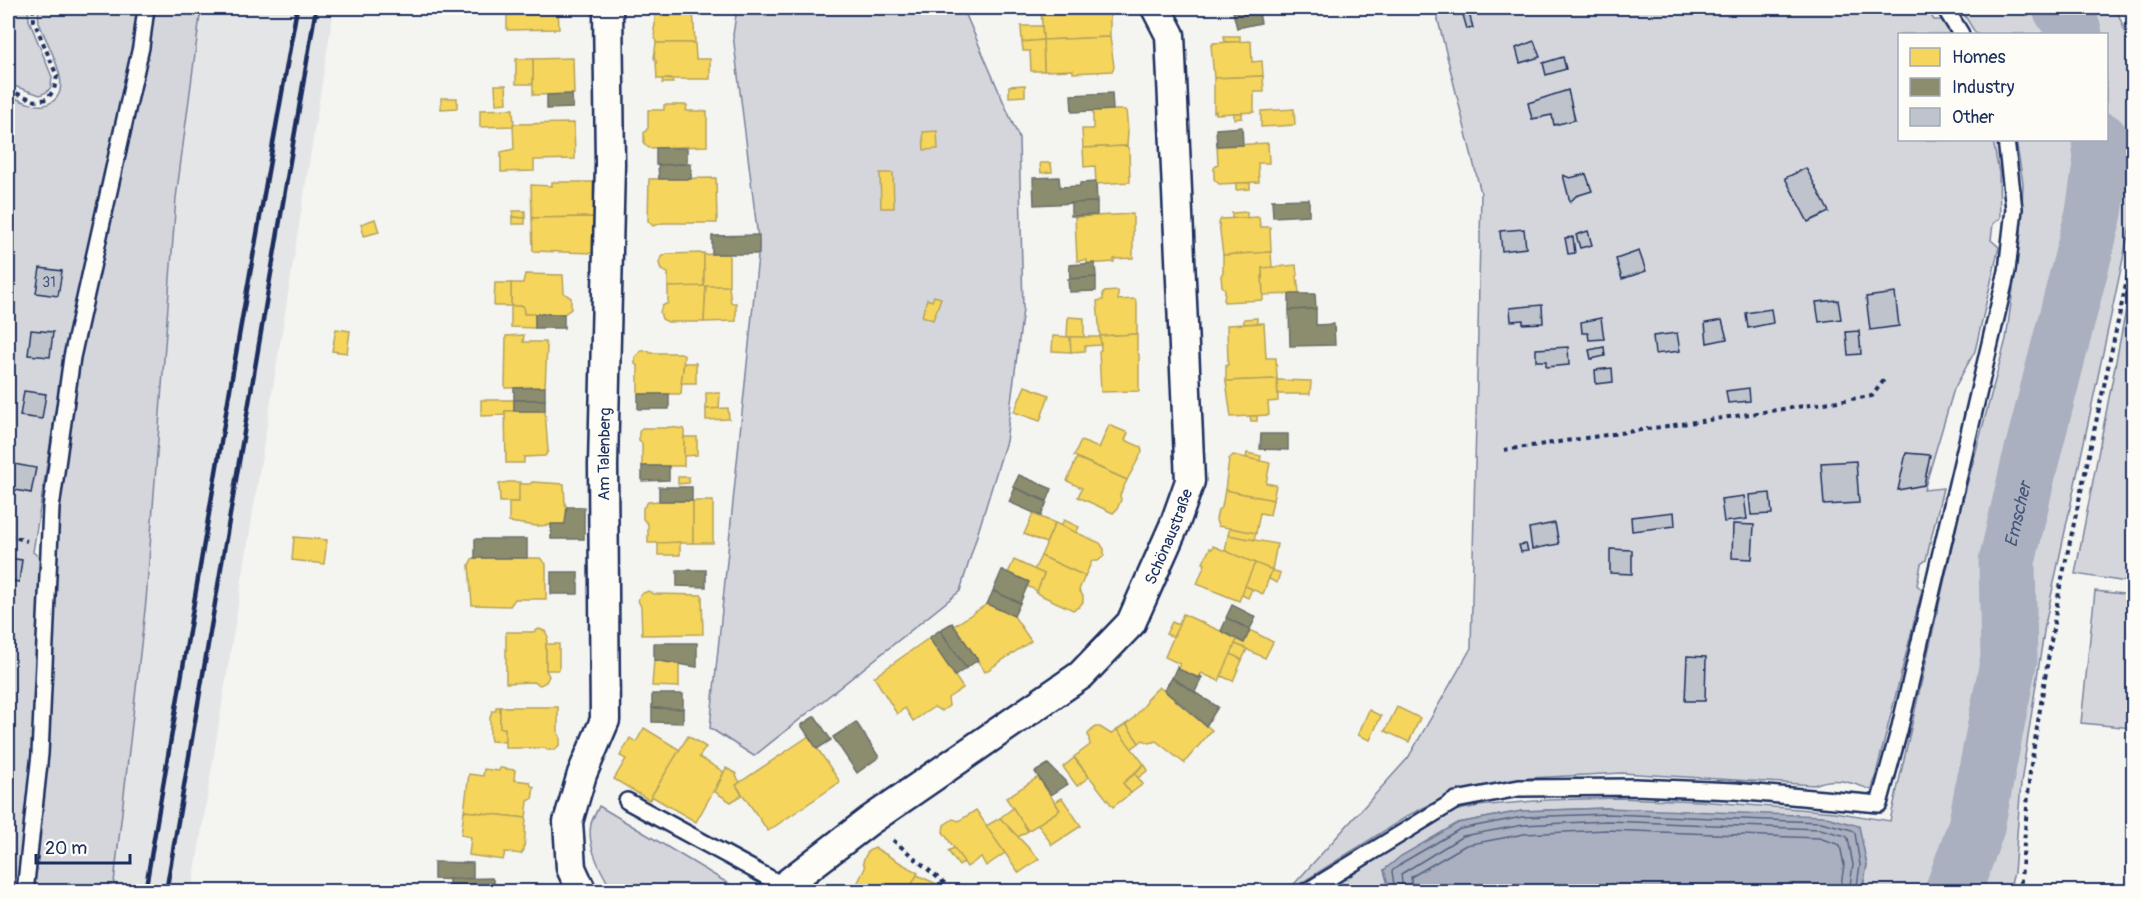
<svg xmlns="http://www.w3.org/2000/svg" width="2141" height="899" viewBox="0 0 2141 899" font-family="Pangolin,sans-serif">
<rect width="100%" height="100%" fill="#f4f4f1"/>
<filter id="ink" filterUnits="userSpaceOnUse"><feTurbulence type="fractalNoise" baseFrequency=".0167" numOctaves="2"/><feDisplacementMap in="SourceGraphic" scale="12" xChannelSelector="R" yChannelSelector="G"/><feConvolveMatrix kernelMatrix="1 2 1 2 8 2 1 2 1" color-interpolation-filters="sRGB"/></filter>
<g filter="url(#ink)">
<path fill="#e4e5e6" d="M201,8H334L192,891L113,892L146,601L176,198Z"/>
<g fill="#d4d6db" stroke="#78829c" stroke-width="1.5">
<path d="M8,8H28L29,20L52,77L51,87L47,92L40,95L8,84Z"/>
<path d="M38,8H142L134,50L63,364L33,552L40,558C38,669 34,780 21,891L8,892V95C18,99 33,107 44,105C82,96 44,41 39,22C38,17 39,12 38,8Z"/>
<path d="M153,8H201L176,198L146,601L113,891L30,892L56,503L74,377Z"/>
<path d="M737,8H963L1019,138L1023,309L1006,441L960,591L754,756L710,728L759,246L733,35Z"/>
<path d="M1435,8H1926L1934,20H1942L1951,34H1900V140H1993L1999,173L2000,218L1993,224L1991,240L1999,247L1975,351L1954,389L1924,490L1943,488L1926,560L1921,564L1917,585L1922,590L1872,790C1850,782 1836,776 1814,785L1622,773L1530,778L1455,792L1411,814L1287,892L1408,758L1471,648L1481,193Z"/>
<path d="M1960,8H2116L2133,52V212L2045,625L2021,783L2014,873L2009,891H1862L1867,865L1607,808L1522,811L1458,823L1384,870L1390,891L1325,892L1449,812L1478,806L1547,800L1617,798L1700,801L1834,812L1890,821L1961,507L2006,339L2021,232L2023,183L2016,140H2106V34H1976Z"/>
<path d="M2133,273V583L2075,574Z"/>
<path d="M2095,591L2133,595V728L2081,723Z"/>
<path d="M599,806L741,891H613C602,874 586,846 591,824C592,818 597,812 599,806Z"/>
</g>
<path fill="#aab0bf" stroke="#717c98" stroke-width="1.5" d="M1607,808L1823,816L1859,826L1867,865L1862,891H1390L1384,870L1401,856L1458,823L1522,811Z"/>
<g fill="#f6d55c" stroke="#b4a35d" stroke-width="1.5">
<path d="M517,8H558L559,29L507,30V9Z"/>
<path d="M655,8H693L695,43H656L654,29L655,25Z"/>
<path d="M1041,8H1110V37L1043,40Z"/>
<path d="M1021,26H1042L1043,40L1022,42Z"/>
<path d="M1224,36H1240V42H1225Z"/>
<path d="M1110,37L1114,67L1112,71L1073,73V70L1044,71L1043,40Z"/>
<path d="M1043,40L1044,71H1031L1030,51H1023L1022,42Z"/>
<path d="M1251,41L1252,62L1262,61L1263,76L1214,78L1211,45H1213V43Z"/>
<path d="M656,43H695L696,59H710V79H657L656,61L654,58Z"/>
<path d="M573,58L574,94L533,95V59Z"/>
<rect x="516" y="59" width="17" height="25"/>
<path d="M1263,76L1264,92H1254V112L1216,114V111L1214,112V78Z"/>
<path d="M663,79L672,80L673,83H662Z"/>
<path d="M495,85H506L507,103L496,104Z"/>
<path d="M1025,85V96L1009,97V86Z"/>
<path d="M441,98H457V108L441,109Z"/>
<path d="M664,105H687L686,111H707V146L649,148L644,144V133L648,128V110H664Z"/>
<path d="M513,109L514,126L480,127V110Z"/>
<path d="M1294,109L1295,125L1261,127V111Z"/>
<path d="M1113,110H1126L1128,131L1127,146L1083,148L1082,129H1093V111Z"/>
<path d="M1234,113H1242V118L1234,119Z"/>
<path d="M574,123L575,159L534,160V171L501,172V152L514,149L513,124Z"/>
<path d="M937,131L938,149L924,150L923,132Z"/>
<path d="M1268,143L1269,163H1258L1259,182L1219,184L1214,179V168L1218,164L1217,146Z"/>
<path d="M1127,146L1129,150L1130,182L1096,184L1095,166L1084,167L1083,148Z"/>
<path d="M1040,163H1051L1052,172L1041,173Z"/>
<path d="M880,173H893L894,208H881Z"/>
<path d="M716,178L717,223H663L653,226L648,221L649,179Z"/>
<path d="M552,182H593L594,217L532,218L531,185L552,186Z"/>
<path d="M1236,183H1250V189L1236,190Z"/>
<path d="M513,211H525V218L512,217Z"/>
<path d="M1247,212V218L1232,219V213Z"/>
<path d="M1133,214V258L1114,259V262L1087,264V260L1077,261L1075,217Z"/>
<path d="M512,217L525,218V224H512Z"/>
<path d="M594,217L596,251L593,253L533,251L532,218Z"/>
<path d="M1259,217L1260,227H1270L1271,252L1223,255L1219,223L1221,219Z"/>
<path d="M375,219L379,232L364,236L361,224Z"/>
<path d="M1271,252L1272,268H1262L1263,300L1224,302L1225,289L1222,286L1221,276L1223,272V255Z"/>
<path d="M704,253V287H668V273L661,270L659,263L661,257L667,254Z"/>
<path d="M712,254H729V286L704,287V255Z"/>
<path d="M1296,265L1299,294L1263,295L1262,268Z"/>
<path d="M525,274L563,275L564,293L571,298V309L564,314H524L523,306H511V283H523Z"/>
<path d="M495,283H511V306H494Z"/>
<path d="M706,286L704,322H668L662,319L660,312L662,306L668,303V287Z"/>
<path d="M706,286H729L731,303H736V321L704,322Z"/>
<path d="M1118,291V300L1135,299L1137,304V334L1100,336L1097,301L1103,300V292Z"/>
<path d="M934,296L941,298L933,320L922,316L927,299L932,301Z"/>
<path d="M511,306H523L524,314H535V328L511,327Z"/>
<path d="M1068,317L1084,318V337H1067Z"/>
<path d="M1257,318V323L1244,324V319Z"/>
<path d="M1264,323L1266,358H1276L1277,379L1226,381V365H1228L1227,325Z"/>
<path d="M336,329L350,331L347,353L332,351Z"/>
<path d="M1137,334V351L1139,355V391L1101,392L1099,351L1101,350L1100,336Z"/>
<path d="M524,335L523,342H545L547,347L545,387L505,388L506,336Z"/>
<path d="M1053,336L1070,337L1071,352L1052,351Z"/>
<path d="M1070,337H1100L1101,345L1085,346V351L1071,352Z"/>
<path d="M641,351H649L650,353H681L684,355L681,394H638V366L635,364V357Z"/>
<path d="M684,363H696V383H681Z"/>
<path d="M1277,379L1278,401L1268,402L1269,415L1231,417L1226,381Z"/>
<path d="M1277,380L1311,381L1310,394H1278Z"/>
<path d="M1025,386L1049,395L1040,421L1014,412Z"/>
<path d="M706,393H720L719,409H706Z"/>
<path d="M481,400H514V411H505V415L481,416Z"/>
<path d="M728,408L729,419L706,420V409Z"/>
<path d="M505,411H545L548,451L545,456L524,457V463H506Z"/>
<path d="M1250,416H1257V421H1251Z"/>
<path d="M1109,425L1128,433L1125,440L1141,447L1142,452L1127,480L1074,456L1081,441L1099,448Z"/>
<path d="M669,427L684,429V466H642V443L639,440V432L642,428H666Z"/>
<path d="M684,437H697V455L684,456Z"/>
<path d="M1247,453L1261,456L1260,461L1246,458Z"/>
<path d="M1233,455L1270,463L1266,483L1276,485L1273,500L1225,490L1229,459Z"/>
<path d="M1077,458L1127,480L1120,495L1121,500L1117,509L1113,513L1078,497L1082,488L1067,481Z"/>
<path d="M678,477H689V483L678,484Z"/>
<path d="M508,482H521L519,502H500L499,484Z"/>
<path d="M532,482L564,484L565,504L567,507L565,524L537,526L509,522V502H519V484H530Z"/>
<path d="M1225,490L1273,500L1270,515L1260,513L1256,533L1218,526L1216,520L1218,510L1222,507Z"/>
<path d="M659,501H693V543H648V524L643,519V508L648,502Z"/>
<rect x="693" y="501" width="20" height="42"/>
<path d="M1033,514L1055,523L1046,543L1024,534Z"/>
<path d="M1064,520L1079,527L1076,533L1061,526Z"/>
<path d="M1055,523L1100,543L1104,549V556L1098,561H1092L1085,576L1041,556Z"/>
<path d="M1230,528L1256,533L1254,540L1228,535Z"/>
<path d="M1228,535L1277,544L1272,570L1225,552Z"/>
<path d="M294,537L327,540L324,564L292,560Z"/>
<path d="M680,542V555H658V543Z"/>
<path d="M1213,546L1255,563L1239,601L1197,584L1205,564L1203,563L1210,548L1212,549Z"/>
<path d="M1041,556L1085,576L1079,590L1083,596V602L1079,607L1073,610L1036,593L1044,574L1034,570Z"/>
<path d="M475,558H540L546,564V599H515L510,606L472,605L469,565L472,559Z"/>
<path d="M1014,560L1044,574L1037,591L1027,586L1029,582L1008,573Z"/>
<path d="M1255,563L1272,570L1263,594L1245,586Z"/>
<path d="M1272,570L1280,573L1277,583L1269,579Z"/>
<path d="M1245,586L1252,589L1248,598L1242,595Z"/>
<path d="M648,591L654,594L702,595L703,634L642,635L641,607L638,600L641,594Z"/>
<path d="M987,604L1014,616L1031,641L985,672L954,626Z"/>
<path d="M1183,614L1238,639L1219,681L1201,673L1199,678L1178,669L1180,664L1165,657Z"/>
<path d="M1172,622L1179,625L1173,637L1166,634Z"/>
<path d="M539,629L545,631L548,637L546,644V670L549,676L546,682L540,685L533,682L506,683V632H533Z"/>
<path d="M1250,630L1273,642L1265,658L1235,644L1237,640L1244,643Z"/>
<path d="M929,638L963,688L948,698L949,706L942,711L934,707L913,721L905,708L897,714L874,677Z"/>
<rect x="546" y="644" width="13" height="26"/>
<path d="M1235,644L1247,649L1242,660L1231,654Z"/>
<path d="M1231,654L1242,660L1233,681L1221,676Z"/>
<path d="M654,660L679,664V687L652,686Z"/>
<path d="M1159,687L1212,730L1184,763L1156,741L1150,743L1143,740L1139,743L1126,724L1132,720L1147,702L1146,700Z"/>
<path d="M496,707H513H500V728H505V742L491,741L490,736V718L492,711H496Z"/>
<path d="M500,707H558V734L560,736V744L555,750H547L545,748H505V728H500Z"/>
<path d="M1397,707L1420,718L1409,742L1385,731Z"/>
<path d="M1369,710L1381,716L1370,740L1358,735Z"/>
<path d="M1126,724L1139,743L1131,749L1117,730Z"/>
<path d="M1095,727H1100L1111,734L1117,730L1144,764L1123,783L1131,793L1113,807L1074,757L1090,745L1088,734Z"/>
<path d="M644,728L680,750L649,800L614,779L626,759L620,756L630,738L636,742Z"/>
<path d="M688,736L706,747L699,757L724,772L696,822L653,797L649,800Z"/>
<path d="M809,736L840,782L768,831L736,785Z"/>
<path d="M1074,758L1089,777L1077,786L1063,767Z"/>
<path d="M1144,764L1148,770L1138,778L1135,774Z"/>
<path d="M500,768L515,770L514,780L530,782L531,786L534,787L532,799L528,801L526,818L464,811L469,774L483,776L484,769L499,771Z"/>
<path d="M726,768L737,774L736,776L740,782L736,785L742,795L731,802L715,792Z"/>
<path d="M1135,774L1143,784L1131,793L1123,783Z"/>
<path d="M1038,777L1060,810L1028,831L1006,798Z"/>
<path d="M1062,798L1081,826L1052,845L1038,824L1060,810L1055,802Z"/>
<path d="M1013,808L1028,831L1018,837L1000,818Z"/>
<path d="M976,810L1005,853L986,866L981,857L967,867L943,832L944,825L953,819L959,821Z"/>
<path d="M464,811L526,818L524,850L521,854L505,852L503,860L469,855L471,837L461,835Z"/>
<path d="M1000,818L1039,859L1019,873L986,826Z"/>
<path d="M875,848L918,873L910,888L913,892L854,890L865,868L863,861L868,851Z"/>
<path d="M954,848L964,862L959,866L948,851Z"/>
<path d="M917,875L941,886L939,892H913L910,888Z"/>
</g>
<g fill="#8c8c6e" stroke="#6a7069" stroke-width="1.5">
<path d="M1258,8L1261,23L1237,28L1233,12Z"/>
<path d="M1112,93L1113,110L1072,112L1071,95Z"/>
<path d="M572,94L573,108L547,109V95Z"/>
<path d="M1242,127L1243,145L1217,146L1216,129Z"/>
<path d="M656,148H687V164L656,165Z"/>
<path d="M687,164H691V179H659L658,165Z"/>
<path d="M1059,177L1060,187L1080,186V183L1096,182L1097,202L1034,205L1033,178Z"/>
<path d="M1309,199V215L1273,217L1272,200Z"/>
<path d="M1097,202V215L1071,216V203Z"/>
<path d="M759,235V254H712V236Z"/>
<path d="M1095,263L1096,277L1070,279L1069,265Z"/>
<path d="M1096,277V291L1069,292L1068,279Z"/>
<path d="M1289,294H1315L1316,309L1289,310Z"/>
<path d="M1316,309V325L1334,324L1335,345L1290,346L1289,310Z"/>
<rect x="535" y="314" width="29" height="14"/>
<path d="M545,387V400H514V388Z"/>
<rect x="638" y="394" width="31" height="15"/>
<rect x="514" y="400" width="31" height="11"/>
<path d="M1261,434H1288V450L1260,449Z"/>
<path d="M642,466H669V480L642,481Z"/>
<path d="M1019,475L1052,489L1047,501L1013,487Z"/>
<rect x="659" y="487" width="33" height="14"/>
<path d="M1015,488L1047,502L1041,516L1009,502Z"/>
<path d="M567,507H584V539H551V524H565Z"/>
<rect x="475" y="539" width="52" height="19"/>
<path d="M677,570H706V587L677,586Z"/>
<path d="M1002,570L1029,582L1020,603L993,591Z"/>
<rect x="551" y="572" width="27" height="22"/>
<path d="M993,591L1020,603L1014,616L987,604Z"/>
<path d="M1232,605L1256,617L1250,629L1226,618Z"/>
<path d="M1227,618L1250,630L1244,643L1221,631Z"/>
<path d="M952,623L978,660L966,668L940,630Z"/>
<path d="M940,630L966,668L955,676L929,638Z"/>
<path d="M654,643H697V667L654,660Z"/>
<path d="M1177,667L1178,669L1199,678L1200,676L1202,677L1195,692L1172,678Z"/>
<path d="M1172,678L1218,707L1206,726L1164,690Z"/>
<path d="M652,694H683V709L652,708Z"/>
<path d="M652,708L683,709V723L652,722Z"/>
<path d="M815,716L831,740L817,749L801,725Z"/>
<path d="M856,722L879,757L857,773L833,737Z"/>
<path d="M1048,764L1068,784L1051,795L1035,772Z"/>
<path d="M434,862L473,863V880L434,879Z"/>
<path d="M492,878L499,892H449V879Z"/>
</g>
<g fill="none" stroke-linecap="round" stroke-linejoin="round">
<g stroke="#546385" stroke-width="1.5">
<path d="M1395,892L1392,871L1405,861L1460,829L1522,817L1607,814L1821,822L1852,830L1855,833L1860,865L1856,892"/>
<path d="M1403,892L1401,874L1463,836L1523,825L1607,821L1820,829L1846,836L1848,838L1853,865L1849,892"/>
<path d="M1412,892L1411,877L1466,845L1524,834L1607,830L1819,838L1840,845L1844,865L1840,892"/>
</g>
<g stroke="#aab0bf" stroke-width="57">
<path d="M2061,8L2069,20L2074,34"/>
<path id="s1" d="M1953,892L1976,827L2009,658L2007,562L2029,466L2094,213L2102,158L2100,140"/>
</g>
</g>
<g fill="#bfc3cc" stroke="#1b2f5e" stroke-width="1.5">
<path d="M1469,13L1473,28L1467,29L1463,15Z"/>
<path d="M1534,41L1540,57L1520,63L1516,48Z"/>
<path d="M1563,57L1566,69L1546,75L1543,63Z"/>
<path d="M1568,90L1575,120L1554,125L1552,115L1532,119L1528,103Z"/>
<path d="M1806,168L1829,212L1808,222L1785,178Z"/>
<path d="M1586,174L1592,191L1576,196L1570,202L1563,175L1570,178Z"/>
<path d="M1524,229L1526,248L1502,251L1500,231Z"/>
<path d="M1588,231L1592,245L1580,248L1576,235Z"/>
<path d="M1573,237L1575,253L1568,254L1565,238Z"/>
<path d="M1639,251L1646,271L1622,279L1616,259Z"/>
<path d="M40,268L62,271L58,296L36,293Z"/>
<path d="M1895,293L1899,326L1870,330L1866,297Z"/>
<path d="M1838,300L1841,319L1819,322L1816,302Z"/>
<path d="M1542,305L1543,323L1523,324V320L1511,321L1510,308Z"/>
<path d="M1771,309L1773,323L1748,328L1746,313Z"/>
<path d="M1601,318L1604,339L1589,340L1588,333H1582L1581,322Z"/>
<path d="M1722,320L1727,339L1707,343L1705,323Z"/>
<path d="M31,330L53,332L50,357L28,355Z"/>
<path d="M1859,331L1861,354L1848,355L1846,332Z"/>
<path d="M1677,333L1680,351L1655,354L1653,336Z"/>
<path d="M1568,347L1569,365L1546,367V361H1536V349Z"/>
<path d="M1604,347L1605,356L1591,359L1589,350Z"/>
<path d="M1612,368L1613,382L1596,384L1595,370Z"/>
<path d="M1749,388L1750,401L1728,403L1726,391Z"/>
<path d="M24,391L46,394L42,419L20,416Z"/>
<path d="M1906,453L1930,455L1924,485L1898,490Z"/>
<path d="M1856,461L1859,503L1824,505L1821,463Z"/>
<path d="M14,464L36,468L31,493L10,489Z"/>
<path d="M1770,493L1772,514L1751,515L1749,495Z"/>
<path d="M1744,496L1747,519L1724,522L1721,499Z"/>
<path d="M1674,512L1675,526L1632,531L1631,517Z"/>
<path d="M1555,523L1559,544L1532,549L1529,528Z"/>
<path d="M1733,524L1754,525L1752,559L1732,558Z"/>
<path d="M1526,544L1528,551L1521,552L1519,545Z"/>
<path d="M1610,549L1632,550V574L1610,573Z"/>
<path d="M8,558L22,560L19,582L8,580Z"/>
<path d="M1687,656L1706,657L1705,701H1685Z"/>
</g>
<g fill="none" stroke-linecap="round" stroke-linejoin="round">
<defs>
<g id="lane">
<path d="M1945,8L1961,34"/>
<path d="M627,801L784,886"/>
<path d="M25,892L40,754L51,508L72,357L141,47L146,8"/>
<path d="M1306,892L1456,800L1519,788L1635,787L1735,791L1879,804L1899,731L2007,271L2014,209L2006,140"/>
</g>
<g id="street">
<path id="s2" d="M582,892L571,868L568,822L582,774L605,720L603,465L610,164L608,8"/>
<path id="s3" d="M780,892L784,886L869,821L1081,675L1131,623L1174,526L1190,481L1170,35L1156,8"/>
</g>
</defs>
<use href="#lane" stroke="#1b2f5e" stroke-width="20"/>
<use href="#street" stroke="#1b2f5e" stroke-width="33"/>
<g stroke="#1b2f5e" stroke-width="4" stroke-dasharray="4.5 4.5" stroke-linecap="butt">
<path d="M2125,8L2134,26"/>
<path d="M8,90L36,101L47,99L54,90L57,76L34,21L33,8"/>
<path d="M1504,450L1872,396L1884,380"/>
<path d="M8,535L27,541"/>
<path d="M893,840L955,892"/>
<path d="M2020,892L2030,771L2059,592L2134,248"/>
</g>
<use href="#lane" stroke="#fdfcf7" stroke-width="15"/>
<use href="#street" stroke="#fdfcf7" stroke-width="28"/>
<g stroke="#1b2f5e" stroke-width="4.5">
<path d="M145,892L240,330L297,8"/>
<path d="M166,892L316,8"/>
</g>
</g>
</g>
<g text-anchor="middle" stroke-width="6" stroke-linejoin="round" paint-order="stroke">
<g font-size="14" fill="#44547a">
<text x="49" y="287">31</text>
</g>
<g font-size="16" fill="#1b2f5e" stroke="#fdfcf7">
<text dy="6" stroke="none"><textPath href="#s2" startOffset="447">Am Talenberg</textPath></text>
<text dy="6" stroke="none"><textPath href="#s3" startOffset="538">Schönaustraße</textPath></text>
</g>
<g font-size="18" font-style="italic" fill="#46567b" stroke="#fdfcf7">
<text dy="6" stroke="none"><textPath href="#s1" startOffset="386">Emscher</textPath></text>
</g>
</g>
<rect width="2141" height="899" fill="none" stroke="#fdfcf7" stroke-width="30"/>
<rect x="15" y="15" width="2111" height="869" fill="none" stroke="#1b2f5e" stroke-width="2" filter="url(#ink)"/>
<rect x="1898" y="33" width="210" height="108" fill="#fdfcf7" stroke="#a3aaba" stroke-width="1.5"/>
<rect x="1910" y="48" width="30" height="18" fill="#f6d55c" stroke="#a3aaba" stroke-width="1.5"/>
<text x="1952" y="63" font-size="18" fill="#1b2f5e">Homes</text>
<rect x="1910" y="78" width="30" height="18" fill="#8c8c6e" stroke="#a3aaba" stroke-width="1.5"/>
<text x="1952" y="93" font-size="18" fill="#1b2f5e">Industry</text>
<rect x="1910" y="108" width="30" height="18" fill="#bfc3cc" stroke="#a3aaba" stroke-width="1.5"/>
<text x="1952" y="123" font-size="18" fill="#1b2f5e">Other</text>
<path d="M36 854v9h94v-9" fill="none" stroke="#1b2f5e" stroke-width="3"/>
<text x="45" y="854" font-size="18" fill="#1b2f5e" stroke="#fdfcf7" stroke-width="4.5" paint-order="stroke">20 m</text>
</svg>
